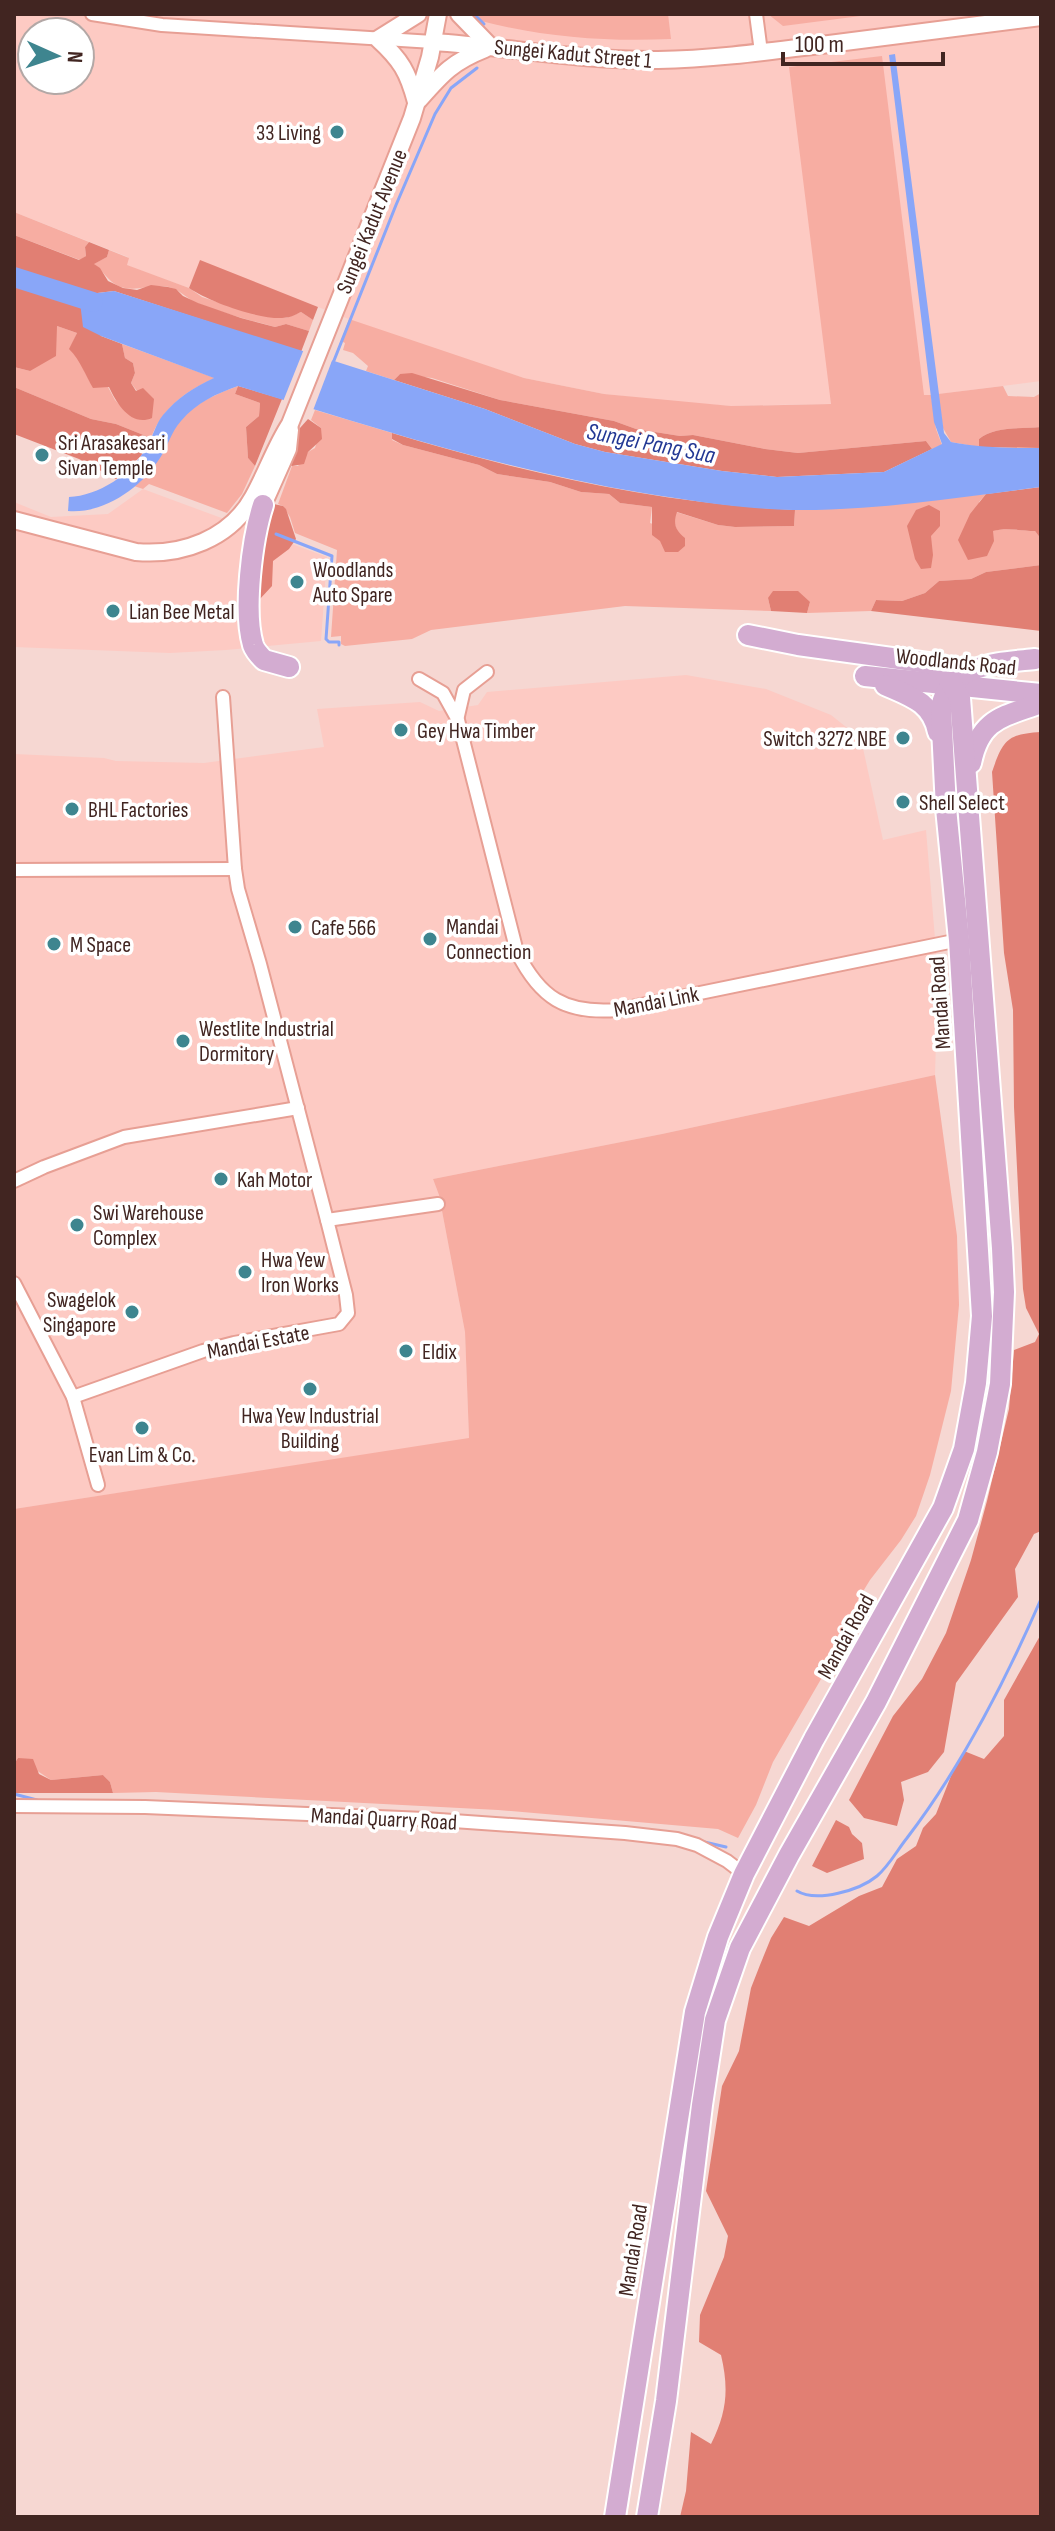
<svg xmlns="http://www.w3.org/2000/svg" width="1055" height="2531" viewBox="0 0 1055 2531" font-family="'Sofia Sans Condensed',sans-serif">
<rect width="100%" height="100%" fill="#f6d7d2"/>
<g fill="#fdcac3" fill-rule="evenodd">
<path d="M14,14H1041V381L868,403L731,406L677,402L604,394L524,378L377,330L200,261L189,288L126,265L128,257L14,212ZM32,32H80V80H32Z"/>
<path d="M143,489L327,557L321,641L226,650L170,653L14,647V502L51,517L108,514Z"/>
<path d="M686,675L766,689L831,715L861,739L883,840L926,830L938,975L935,1075L662,1134L433,1179L439,1195L465,1332L469,1439L14,1509V754L104,758L116,761L204,763L324,747L317,709L420,702L439,711L478,705L487,692Z"/>
</g>
<g fill="#f7ada2">
<path d="M477,14H668L671,39C607,42 543,37 481,21Z"/>
<path d="M768,14H876L783,26Z"/>
<path d="M882,56L924,395H931L936,429L942,445L932,449L926,441L798,453L765,449L693,435L680,436L636,429L614,421L500,400L432,378L400,374L394,380L366,371L368,366L353,353L343,350L345,343L341,341L349,319L524,378L604,394L731,406L831,404L789,67Z"/>
<path d="M14,212L89,242L85,247L86,256L80,260L14,235Z"/>
<path d="M109,250L129,258L127,265L189,288L202,297L245,311L286,318L301,312L313,320L309,331L286,324L275,327C249,320 222,313 197,303C189,300 183,293 176,290C158,280 139,293 121,287C107,282 105,271 93,264L107,257Z"/>
<path d="M57,326L77,333L70,349L78,358L90,382L108,387L115,400L126,411L137,391L131,383L135,373L133,363L125,358L122,344L215,378C187,390 162,408 151,438L116,424L91,419L14,387V367L30,371Z"/>
<path d="M238,386L235,394L260,403L259,416L246,427L248,458L255,466L242,494L227,513L149,484L143,489L134,486C156,467 158,458 171,434C185,407 211,396 238,386Z"/>
<path d="M1003,386L1008,396L1034,397L1041,393V427C1022,429 994,426 979,439V447L951,442L943,428L938,394Z"/>
<path d="M315,410L392,433V440L403,445L479,465L497,474L550,482L581,492L609,494L620,503L652,507L650,523L678,533L674,522L676,512L718,525L735,527L794,526L795,510L866,506L986,494L979,502L992,531C1007,527 1020,531 1035,531L1041,539V565L986,572L971,579L939,581L925,593L902,601L876,600L871,611L807,613L810,602L768,598L771,611L625,606L431,630L412,639L345,646L341,644V636L331,637L337,550L295,533L290,517L283,506L278,504L292,466H298L308,452L315,448L321,428L311,420Z"/>
<path d="M935,1075L957,1236L959,1305L951,1391L930,1475L916,1516L901,1540L870,1580L859,1598L828,1667L773,1762L756,1805L738,1838L718,1829L498,1810L156,1792L113,1793L110,1782L103,1775L51,1780L18,1758L14,1764V1509L469,1438L465,1332L439,1195L433,1179L662,1134Z"/>
</g>
<g fill="#e17f73">
<path d="M14,235L79,260L86,256L85,247L89,242L109,250L107,257L94,264L100,268L108,281L123,288L137,290L151,285L168,287L176,289L183,296L198,303L241,318L275,327L286,324L309,331L301,352L114,291L89,294L69,290L80,302L101,336L122,344L125,358L133,363L135,373L131,383L136,391L143,388L154,399L152,418C131,427 117,404 109,387L93,388C85,375 81,361 69,349L77,333L57,326L56,356L30,371L14,367Z"/>
<path d="M200,260L318,307L313,320L301,312C295,315 289,318 282,318C257,319 210,302 189,288Z"/>
<path d="M412,373L500,400L614,421L636,429L680,436L693,435L765,449L798,453L926,441L932,449L884,472L777,477L722,471L605,452L575,444L485,409L394,380L400,374Z"/>
<path d="M238,386L282,399L255,466L248,458L246,427L259,416L260,403L235,394Z"/>
<path d="M14,387L91,419L116,424L151,438L141,456L116,479L79,459L14,434Z"/>
<path d="M308,419L321,428L322,439L308,452L304,464L292,466L286,463L300,428Z"/>
<path d="M1041,427V448L979,447V439C994,426 1022,429 1041,427Z"/>
<path d="M392,433C524,473 657,503 795,510L794,526L735,527L718,525L677,512C673,523 675,530 685,538V546L678,552H665L660,541L652,535V507L620,503L609,494L581,492L550,482L497,474L479,465L403,445L392,439Z"/>
<path d="M1041,487V539L1035,531C1020,531 1007,527 993,531L994,541L987,556L968,560L958,540L970,514L986,494Z"/>
<path d="M269,503L283,506L286,509L296,539L289,549L273,561L272,586L259,600L256,564Z"/>
<path d="M929,505L940,511V526L931,536L933,555L931,568L921,569L915,559L907,526L916,510Z"/>
<path d="M1041,565V631L871,611L876,600L902,601L925,593L939,581L971,579L986,572Z"/>
<path d="M773,591H798L810,602L807,613L771,611L768,598Z"/>
<path d="M1041,732V1531L1034,1534L1015,1569L1018,1597L956,1683L944,1752L928,1772L901,1782L904,1800L897,1826L864,1818L849,1800L893,1716L922,1679L946,1633L971,1560L987,1501L1009,1409L1014,1350L1035,1342L1039,1334L1026,1308L1023,1289L1014,1107L1013,1010L1004,953L992,772C1003,740 1007,734 1041,732Z"/>
<path d="M1041,1634V2517H680L686,2491L691,2432L711,2444C727,2412 729,2389 721,2355L699,2342L700,2315L724,2257L728,2236L706,2191L722,2086L739,2051L751,1988L760,1965L771,1938L784,1917L809,1926L859,1896L882,1887L897,1859L916,1846L923,1828L936,1814L951,1776L964,1751L984,1759L1004,1736V1700Z"/>
<path d="M18,1758L33,1759L39,1774L51,1780L103,1775L110,1782L113,1793H14V1764Z"/>
<path d="M836,1820L849,1827L852,1834L862,1843L864,1859L827,1873L812,1866Z"/>
</g>
<path fill="#89a6f8" d="M895,54L944,433L951,442C981,448 1010,448 1041,448V487C959,497 876,511 793,510C742,509 693,501 643,493C505,470 372,427 238,386C216,394 197,402 181,421C171,432 168,446 160,458C141,488 104,514 68,511L69,497C98,496 132,474 146,448C153,437 155,425 163,415C177,398 194,387 214,378L101,336L83,327L80,302L66,296L68,290L89,294L114,291L485,409L575,444L605,452L722,471L777,477L884,472L942,444L934,422L889,55Z"/>
<path fill="#f6d7d2" d="M304,349L333,358L312,413L282,404Z"/>
<g fill="none" stroke-linecap="round" stroke-linejoin="round">
<g stroke="#89a6f8" stroke-width="3">
<path d="M474,14L484,24"/>
<path d="M333,363L396,205L435,114L451,88L477,68"/>
<path d="M276,534L332,556L326,639L329,642H339V645"/>
<path d="M14,1794L37,1800"/>
<path d="M700,1841L726,1847"/>
<path d="M797,1891C817,1903 860,1890 877,1876C889,1866 898,1849 907,1838C962,1766 1005,1682 1041,1599"/>
</g>
<path stroke="#89a6f8" stroke-width="20" d="M14,277L93,302"/>
<defs>
<g id="minor">
<path d="M92,14L162,25L433,42"/>
<path d="M756,14L761,52"/>
<path d="M419,679L443,693L458,720L517,952C540,998 565,1014 617,1010L959,940"/>
<path d="M458,716L464,690L487,672"/>
<path d="M14,870L235,869"/>
<path d="M14,1181L44,1167L124,1137L298,1108"/>
<path d="M327,1220L438,1204"/>
<path d="M14,1283L73,1397L98,1485"/>
<path d="M73,1397L203,1351L234,1343L339,1324L348,1313L346,1295L327,1220L260,964L238,889L235,869L223,697"/>
<path d="M14,1806L145,1807L425,1819L625,1833L677,1839L697,1845L727,1861L744,1874"/>
</g>
<g id="tertiary">
<path d="M459,14L490,46"/>
<path d="M433,42C508,47 582,61 658,60C715,59 772,51 829,44C899,35 970,26 1041,17"/>
<path d="M419,100C442,74 452,62 485,49"/>
<path d="M416,102C408,72 401,60 378,39L418,14"/>
<path d="M263,505L288,449L290,430"/>
<path d="M14,520L136,552C182,556 230,539 253,497C267,472 275,447 290,424L412,118L430,57L438,14"/>
</g>
<g id="primary">
<path d="M263,505C252,539 243,611 253,645C255,651 260,656 264,660L289,667"/>
<path d="M865,676L1041,694"/>
<path d="M885,685C910,696 932,702 938,732"/>
<path d="M971,763C980,718 1003,717 1041,703"/>
<path d="M615,2517L695,2012L718,1937L744,1874L814,1739L943,1508L964,1449L976,1383L982,1316L959,940L946,808L941,708C949,663 999,663 1035,659"/>
<path d="M647,2517L666,2401L702,2105L715,2020L740,1948L789,1855L876,1702L968,1520L987,1452L1000,1384L1004,1292L1002,1248L960,698L942,668L935,664L798,645L748,635"/>
</g>
</defs>
<use href="#minor" stroke="#e79f94" stroke-width="16"/>
<use href="#tertiary" stroke="#e79f94" stroke-width="20"/>
<use href="#primary" stroke="#fff" stroke-width="24"/>
<use href="#minor" stroke="#fff" stroke-width="12"/>
<use href="#tertiary" stroke="#fff" stroke-width="16"/>
<use href="#primary" stroke="#d3acd1" stroke-width="20"/>
</g>
<g fill="#3e858f" stroke="#fff" stroke-width="3">
<circle cx="337" cy="132" r="8"/>
<circle cx="42" cy="455" r="8"/>
<circle cx="297" cy="582" r="8"/>
<circle cx="113" cy="611" r="8"/>
<circle cx="401" cy="730" r="8"/>
<circle cx="903" cy="738" r="8"/>
<circle cx="903" cy="802" r="8"/>
<circle cx="72" cy="809" r="8"/>
<circle cx="295" cy="927" r="8"/>
<circle cx="430" cy="939" r="8"/>
<circle cx="54" cy="944" r="8"/>
<circle cx="183" cy="1041" r="8"/>
<circle cx="221" cy="1179" r="8"/>
<circle cx="77" cy="1225" r="8"/>
<circle cx="245" cy="1272" r="8"/>
<circle cx="132" cy="1312" r="8"/>
<circle cx="406" cy="1351" r="8"/>
<circle cx="310" cy="1389" r="8"/>
<circle cx="142" cy="1428" r="8"/>
</g>
<g text-anchor="middle" stroke-width="7" stroke-linejoin="round" paint-order="stroke">
<g font-size="22" fill="#412521" stroke="#fff">
<text transform="translate(573 53) rotate(5)" y="8">Sungei Kadut Street 1</text>
<text transform="translate(371 221) rotate(-68)" y="8">Sungei Kadut Avenue</text>
<text transform="translate(956 661) rotate(6)" y="8">Woodlands Road</text>
<text transform="translate(656 1001) rotate(-11)" y="8">Mandai Link</text>
<text transform="translate(939 1003) rotate(-94)" y="8">Mandai Road</text>
<text transform="translate(258 1341) rotate(-11)" y="8">Mandai Estate</text>
<text transform="translate(845 1636) rotate(-61)" y="8">Mandai Road</text>
<text transform="translate(384 1818) rotate(3)" y="8">Mandai Quarry Road</text>
<text transform="translate(632 2250) rotate(-81)" y="8">Mandai Road</text>
</g>
<g font-size="22" fill="#412521" stroke="#fff" text-anchor="start">
<text x="321" y="140" text-anchor="end">33 Living</text>
<text x="58" y="450">Sri Arasakesari<tspan x="58" dy="25">Sivan Temple</tspan></text>
<text x="313" y="577">Woodlands<tspan x="313" dy="25">Auto Spare</tspan></text>
<text x="129" y="619">Lian Bee Metal</text>
<text x="417" y="738">Gey Hwa Timber</text>
<text x="887" y="746" text-anchor="end">Switch 3272 NBE</text>
<text x="919" y="810">Shell Select</text>
<text x="88" y="817">BHL Factories</text>
<text x="446" y="934">Mandai<tspan x="446" dy="25">Connection</tspan></text>
<text x="311" y="935">Cafe 566</text>
<text x="70" y="952">M Space</text>
<text x="199" y="1036">Westlite Industrial<tspan x="199" dy="25">Dormitory</tspan></text>
<text x="237" y="1187">Kah Motor</text>
<text x="93" y="1220">Swi Warehouse<tspan x="93" dy="25">Complex</tspan></text>
<text x="261" y="1267">Hwa Yew<tspan x="261" dy="25">Iron Works</tspan></text>
<text x="116" y="1307" text-anchor="end">Swagelok<tspan x="116" dy="25">Singapore</tspan></text>
<text x="422" y="1359">Eldix</text>
<text x="310" y="1423" text-anchor="middle">Hwa Yew Industrial<tspan x="310" dy="25">Building</tspan></text>
<text x="142" y="1462" text-anchor="middle">Evan Lim &amp; Co.</text>
</g>
<g font-size="24" font-style="italic" fill="#233894" stroke="#fff">
<text transform="translate(651 443) rotate(11)" y="8">Sungei Pang Sua</text>
</g>
</g>
<rect width="1055" height="2531" fill="none" stroke="#412521" stroke-width="32"/>
<g transform="translate(56 56) rotate(93)"><circle r="38" fill="#ffffff" stroke="#b3a8a6" stroke-width="2"/>
<path d="M0-6L14 30L0 20L-14 30Z" fill="#3e858f"/>
<text y="-12" font-size="22" font-weight="bold" text-anchor="middle" fill="#412521">N</text>
</g>
<path d="M783 52v12h160v-12" fill="none" stroke="#412521" stroke-width="4"/>
<text x="795" y="52" font-size="24" fill="#412521" stroke="#ffffff" stroke-width="6" paint-order="stroke">100 m</text>
</svg>
